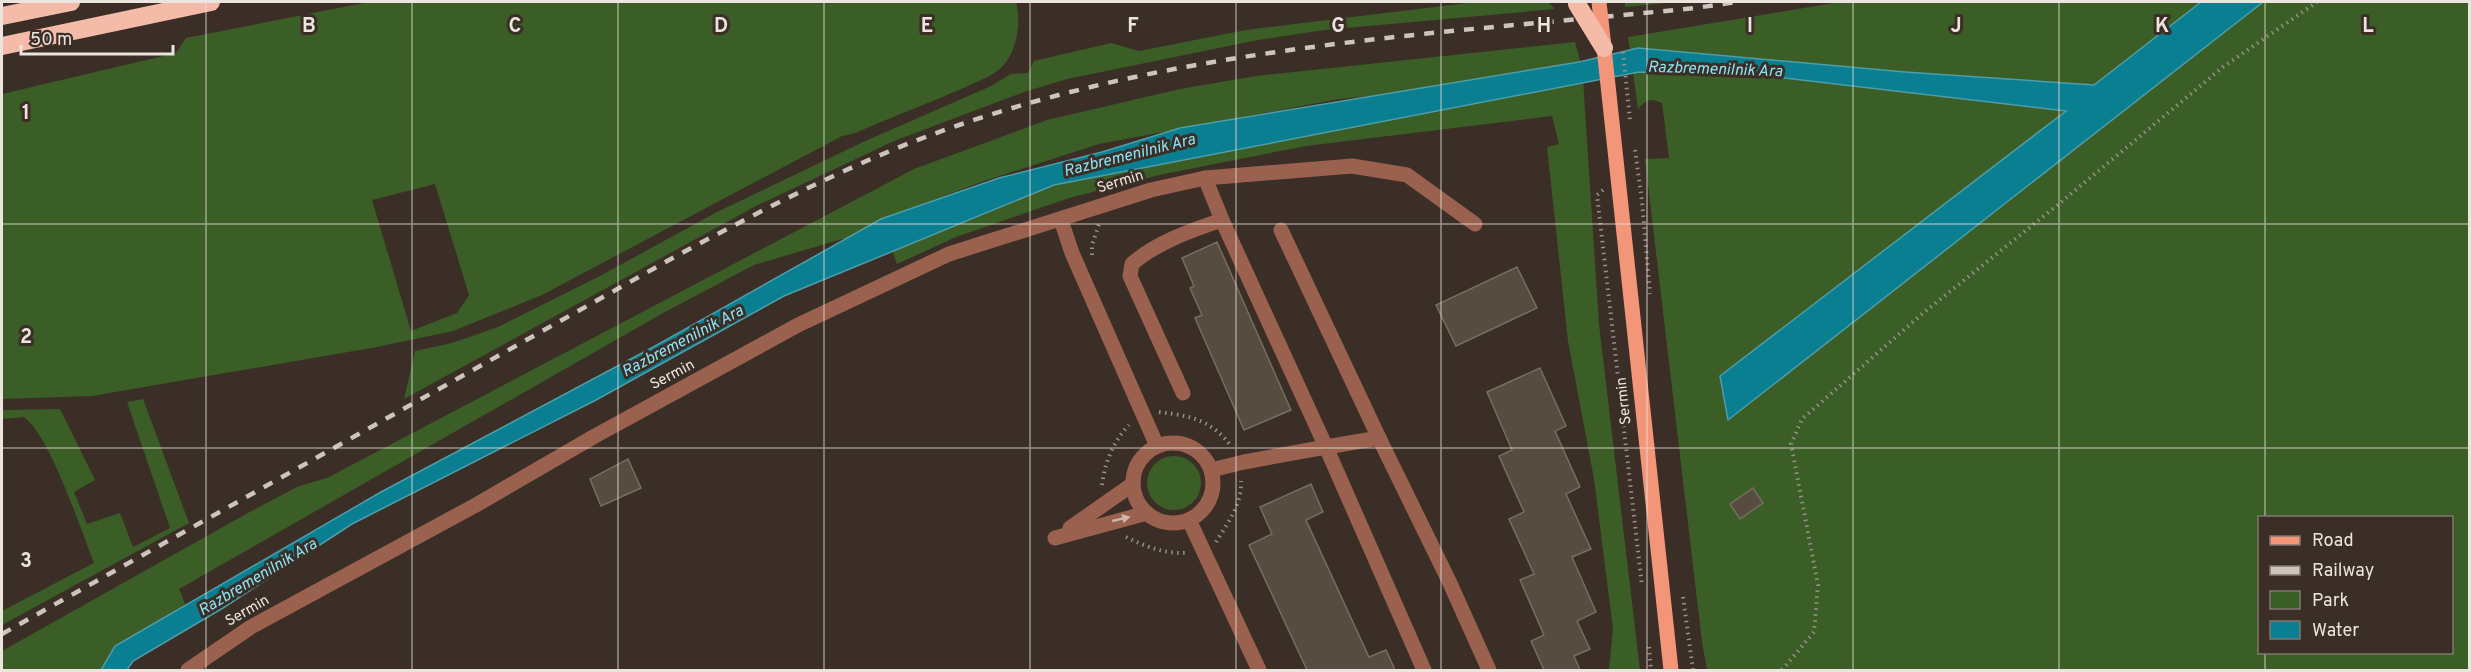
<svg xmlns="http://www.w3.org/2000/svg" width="2471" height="672" viewBox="0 0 2471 672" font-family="Overpass,sans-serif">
<rect width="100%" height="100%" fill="#3b2e26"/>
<g fill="#3a5e26" fill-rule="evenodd">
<path d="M369,2H1016C1021,22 1018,50 1002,67C993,76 978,81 966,87C929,103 892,117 855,133L842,136L542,295L453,331L377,347L92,396L2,399V94L176,53L186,38ZM435,184L469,295L457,313L411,331L372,200Z"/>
<path d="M1476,2H1548L1555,9L1324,30L1258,40L1067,79L1024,92L894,141L756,206L404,399L415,351L452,343L498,327L600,276L715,213L863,142L991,86L1011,74L1028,73L1034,61L1111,43L1139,51L1246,30Z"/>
<path d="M1625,2H1677L1625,7Z"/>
<path d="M1840,2H2469V670H1707L1702,642L1645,159L1669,158L1662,103C1650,98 1647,99 1638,109L1628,37ZM2260,518H2452V652H2260Z"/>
<path d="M1575,42L1581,64L1447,89L1339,99L1099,144L984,181L901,212L847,244L842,239L754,265L663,313L179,589L185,604L143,632L103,670H2V651L246,514L299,486L327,478L914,169L1047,120L1180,89L1256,76Z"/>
<path d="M1583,79L1599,324L1640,670H1609L1613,629L1594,479L1568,341L1547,147L1559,144L1552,116L1306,146L1159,175L1069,198L956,237L897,264L889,242L1007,195L1376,118L1444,110Z"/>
<path d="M143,399L189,523L2,625V611L94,563C81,530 50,436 24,417L2,419V410L60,409L95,480L74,492L87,524L120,513L133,547L170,528L127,402Z"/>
<circle cx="1174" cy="483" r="27"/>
</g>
<path fill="#0a7f91" stroke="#4e9da8" stroke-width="1.5" d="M2201,2H2263L1728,420L1720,376L2066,111L1751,74L1639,72L1054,185L784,296L596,400L352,524L223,608L133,661L127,670H101L115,646L381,492L657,345L881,219L999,178L1102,152L1180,128L1579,62L1638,48L1905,72L2094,85Z"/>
<g fill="#564d40" stroke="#776d60" stroke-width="1.5">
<path d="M1217,242L1291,410L1244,430L1195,318L1202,315L1190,288L1194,286L1182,258Z"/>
<path d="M1517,267L1537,308L1456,346L1436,305Z"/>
<path d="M1540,368L1566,426L1555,431L1580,487L1566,494L1591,549L1572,557L1596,612L1577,621L1590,649L1574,656L1580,670H1544L1531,641L1544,635L1520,580L1534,574L1509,519L1524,512L1499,456L1512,450L1487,392Z"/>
<path d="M628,459L641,488L601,506L590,479Z"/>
<path d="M1311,484L1323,512L1306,520L1369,657L1386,650L1395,670H1307L1249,545L1272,534L1260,507Z"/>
<path d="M1753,488L1763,503L1740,519L1730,504Z"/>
</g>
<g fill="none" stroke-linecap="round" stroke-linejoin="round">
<g stroke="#998f88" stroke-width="4" stroke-dasharray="1.5 4.5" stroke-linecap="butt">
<path d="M1635,150L1642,201L1650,294"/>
<path d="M1603,190L1597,195L1642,586"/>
<path d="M1092,255V245L1099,224"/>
<path d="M1159,412C1192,416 1211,420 1232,447"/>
<path d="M1102,485C1105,462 1113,442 1129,425"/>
<path d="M1126,537C1146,547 1165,554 1188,553"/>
<path d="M1216,542C1228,523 1242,504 1241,481"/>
<path d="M1683,597L1693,670"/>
<path d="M1649,647L1651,670"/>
<path d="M1782,670L1814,632L1818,585L1791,444L1802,419L1922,314L2060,203L2223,67L2317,2"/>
</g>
<g stroke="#9a614f" stroke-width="15">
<path d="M1205,178L1222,220L1326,447L1379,438L1449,581L1489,670"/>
<path d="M1061,220L1072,253L1157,446"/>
<path d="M1281,230L1379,438"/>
<path d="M1183,393L1130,276L1132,264C1155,243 1192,230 1222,220"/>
<circle cx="1173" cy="483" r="40"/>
<path d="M1211,470L1244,462L1326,447L1424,670"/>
<path d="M1189,520L1259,670"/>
<path d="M1070,528L1133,484"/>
<path d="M1055,538L1147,513"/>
<path d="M188,670L251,627L476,505L595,436L798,325L949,254L1151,190L1205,178L1352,166L1407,175L1475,224"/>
</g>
<path stroke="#f29578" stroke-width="15" d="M1604,48L1671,670"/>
<g stroke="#f4bba9" stroke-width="18">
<path d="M2,16L71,2"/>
<path d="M2,46L211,2"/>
</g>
<path stroke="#cdc4be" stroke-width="4.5" stroke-dasharray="10 10" stroke-linecap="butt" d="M2,634L678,255C770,206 863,157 962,124C1197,44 1450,33 1695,8L1737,2"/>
<path stroke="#998f88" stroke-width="4" stroke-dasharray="1.5 4.5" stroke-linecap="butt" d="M1623,52L1630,120"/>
<path stroke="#f29578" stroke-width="15" d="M1599,2L1604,47"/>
<path stroke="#f4bba9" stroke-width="18" d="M1577,4L1604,48"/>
</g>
<defs><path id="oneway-solid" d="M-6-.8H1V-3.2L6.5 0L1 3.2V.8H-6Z" transform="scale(1.5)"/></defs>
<use fill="#cfb6ac" href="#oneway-solid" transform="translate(1121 519) rotate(-13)"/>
<path fill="none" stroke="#ece4de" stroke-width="1.5" stroke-opacity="0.55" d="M206,2V670M412,2V670M618,2V670M824,2V670M1030,2V670M1236,2V670M1441,2V670M1647,2V670M1853,2V670M2059,2V670M2265,2V518M2,224H2470M2,448H2470M2265,652V670"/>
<g text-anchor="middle" stroke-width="6" stroke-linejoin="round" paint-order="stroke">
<g font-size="15" fill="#ece4de" stroke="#3b2e26">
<text transform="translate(1120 181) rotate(-17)" y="5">Sermin</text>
<text transform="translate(672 374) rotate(-28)" y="5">Sermin</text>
<text transform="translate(1623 401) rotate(-96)" y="5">Sermin</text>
<text transform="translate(247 610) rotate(-30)" y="5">Sermin</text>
</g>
<g font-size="16" font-style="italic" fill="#8ce4f6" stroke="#3b2e26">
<text transform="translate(1715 68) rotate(2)" y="6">Razbremenilnik Ara</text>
<text transform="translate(1129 154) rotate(-14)" y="6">Razbremenilnik Ara</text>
<text transform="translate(682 340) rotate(-28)" y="6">Razbremenilnik Ara</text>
<text transform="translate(257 576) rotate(-31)" y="6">Razbremenilnik Ara</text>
</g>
</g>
<g font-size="20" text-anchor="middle" font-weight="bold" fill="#ece4de" stroke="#3b2e26" stroke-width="6" stroke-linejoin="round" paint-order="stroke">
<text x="309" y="32">B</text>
<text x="515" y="32">C</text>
<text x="721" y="32">D</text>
<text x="927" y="32">E</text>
<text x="1133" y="32">F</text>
<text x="1338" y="32">G</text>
<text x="1544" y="32">H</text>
<text x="1750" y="32">I</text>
<text x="1956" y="32">J</text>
<text x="2162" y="32">K</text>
<text x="2368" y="32">L</text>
<text x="26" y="119">1</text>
<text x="26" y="343">2</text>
<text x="26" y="567">3</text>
</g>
<rect width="2471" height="672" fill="none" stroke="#ece4de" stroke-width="6"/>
<rect x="2258" y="516" width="195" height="138" fill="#3b2e26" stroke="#827770" stroke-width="1.5"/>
<rect x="2270" y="536" width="30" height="9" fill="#f29578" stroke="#827770" stroke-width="1.5"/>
<text x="2312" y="546" font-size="18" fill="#ece4de">Road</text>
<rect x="2270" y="566" width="30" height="9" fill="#cdc4be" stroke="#827770" stroke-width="1.5"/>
<text x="2312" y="576" font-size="18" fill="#ece4de">Railway</text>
<rect x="2270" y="591" width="30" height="18" fill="#3a5e26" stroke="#827770" stroke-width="1.5"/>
<text x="2312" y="606" font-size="18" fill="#ece4de">Park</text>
<rect x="2270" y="621" width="30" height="18" fill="#0a7f91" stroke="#827770" stroke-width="1.5"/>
<text x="2312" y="636" font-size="18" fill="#ece4de">Water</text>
<path d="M21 45v9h152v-9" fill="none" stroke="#ece4de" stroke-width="3"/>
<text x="30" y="45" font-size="18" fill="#ece4de" stroke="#3b2e26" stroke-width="4.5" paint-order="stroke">50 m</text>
</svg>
